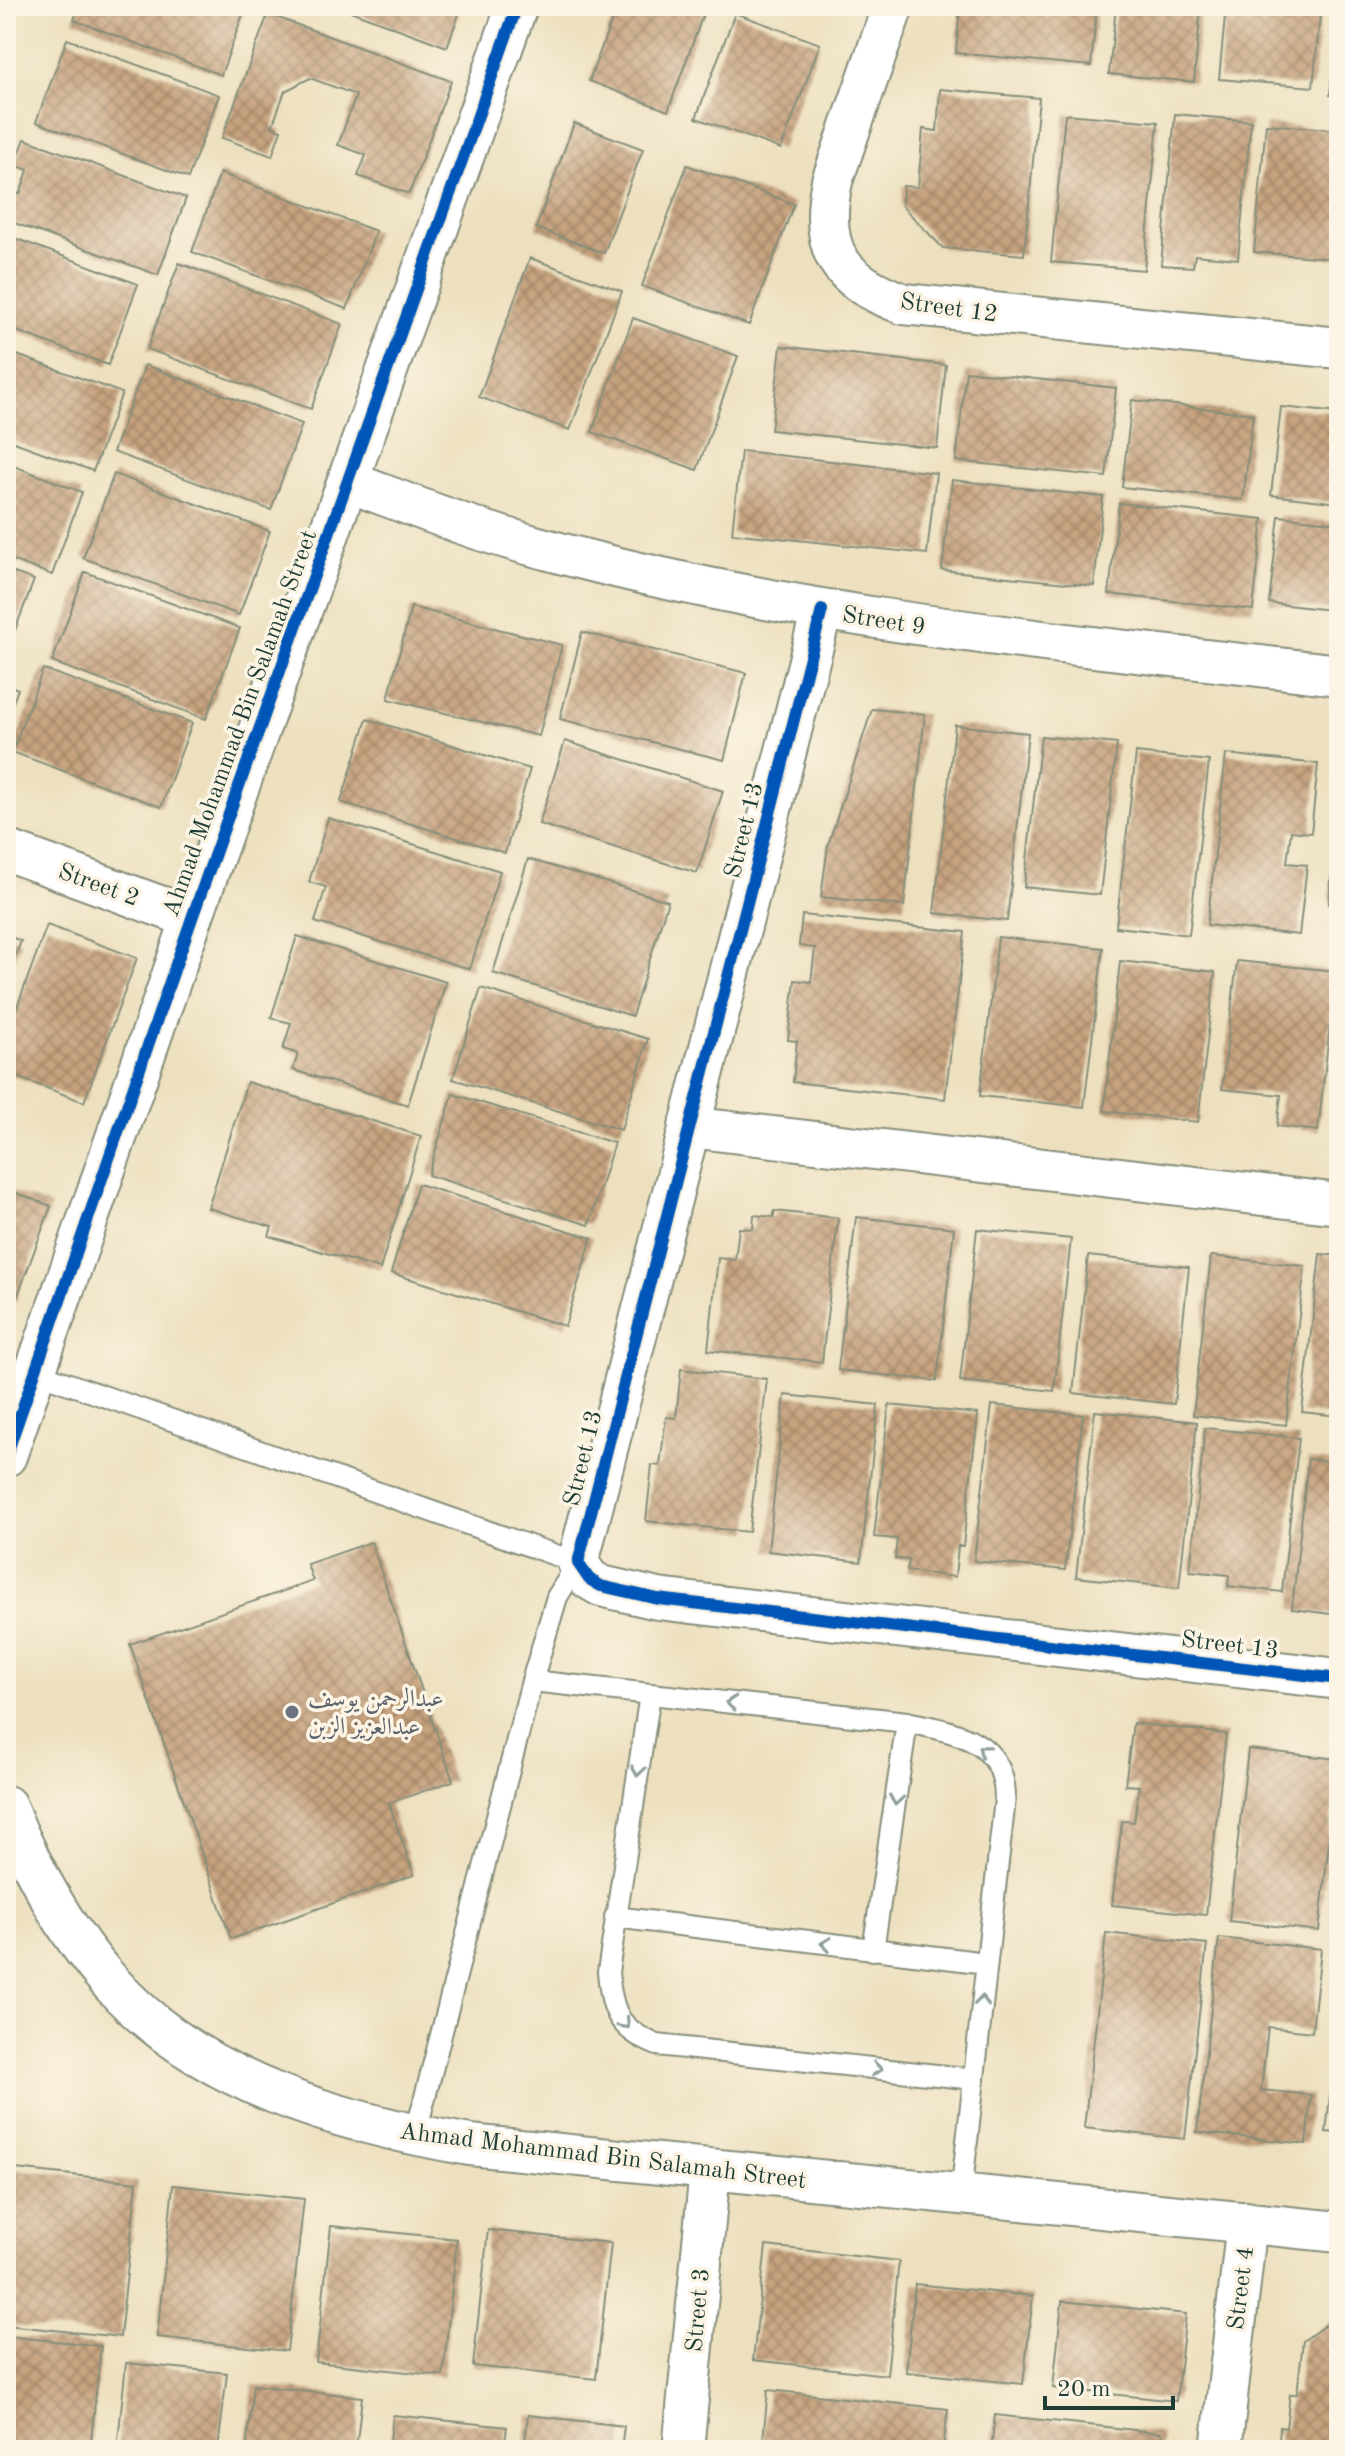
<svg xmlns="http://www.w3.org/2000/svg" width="1345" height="2456" viewBox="0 0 1345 2456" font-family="'Old Standard TT',Amiri,serif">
<defs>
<pattern id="building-cross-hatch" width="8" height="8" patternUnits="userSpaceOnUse" patternTransform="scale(2)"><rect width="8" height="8" fill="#c7a37f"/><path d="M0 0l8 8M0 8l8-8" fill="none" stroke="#a18669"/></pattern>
</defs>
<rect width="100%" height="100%" fill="#fcf5e5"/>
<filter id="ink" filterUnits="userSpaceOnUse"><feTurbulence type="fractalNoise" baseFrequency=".0125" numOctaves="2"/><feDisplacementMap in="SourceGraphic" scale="16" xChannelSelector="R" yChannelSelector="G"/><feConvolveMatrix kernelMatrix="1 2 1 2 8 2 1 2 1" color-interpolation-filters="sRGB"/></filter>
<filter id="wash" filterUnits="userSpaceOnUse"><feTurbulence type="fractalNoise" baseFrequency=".006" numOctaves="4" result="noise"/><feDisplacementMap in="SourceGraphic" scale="32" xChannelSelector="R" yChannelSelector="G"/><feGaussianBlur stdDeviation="1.8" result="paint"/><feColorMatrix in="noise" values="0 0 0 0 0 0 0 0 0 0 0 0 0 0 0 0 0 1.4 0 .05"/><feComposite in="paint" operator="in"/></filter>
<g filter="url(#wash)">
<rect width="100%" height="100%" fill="#ede0bf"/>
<g id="blocks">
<g fill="url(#building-cross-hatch)">
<path d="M79,6H246L221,75L74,20Z"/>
<path d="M337,6H462L447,47Z"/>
<path d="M617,6H696L705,9L668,111L589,81Z"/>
<path d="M960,6H1097L1091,66L956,53Z"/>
<path d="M1116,6H1201L1194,82L1109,74Z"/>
<path d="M1226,6H1321L1313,87L1219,79Z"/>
<path d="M735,13L820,44L781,149L696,118Z"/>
<path d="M268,14L451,81L409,194L358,176L366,155L338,145L356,95L310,78L285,91L272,127L281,130L272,156L222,138Z"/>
<path d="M1337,23H1339V95H1330Z"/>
<path d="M67,39L219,95L188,178L36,122Z"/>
<path d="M940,89L1039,98L1024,255L943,248L902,206L903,186L918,187L923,129L937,131Z"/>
<path d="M1065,114L1158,122L1144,270L1051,262Z"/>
<path d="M1175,114L1251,121L1238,259L1195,255L1193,267L1161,265Z"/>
<path d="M574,123L643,149L604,253L536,228Z"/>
<path d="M1266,124L1339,130V259L1254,252Z"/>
<path d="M25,139L186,198L158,275L6,220V207L12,192L20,194L28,170L15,165Z"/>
<path d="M687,165L794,204L749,325L642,286Z"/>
<path d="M220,173L376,231L347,309L192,252Z"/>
<path d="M6,235L138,284L108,365L6,327Z"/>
<path d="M530,258L622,291L570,430L479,397Z"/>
<path d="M179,263L342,324L311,409L147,349Z"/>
<path d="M633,318L738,356L697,470L592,432Z"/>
<path d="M781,346L946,365L937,448L771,430Z"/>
<path d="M6,351L122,393L93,471L6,439Z"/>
<path d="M145,365L302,424L271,510L113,452Z"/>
<path d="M966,371L1116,388L1106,477L956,461Z"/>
<path d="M1132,400L1253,414L1243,500L1122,487Z"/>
<path d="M1281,407L1339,413V503L1271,495Z"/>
<path d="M741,451L936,473L927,554L732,533Z"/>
<path d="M6,463L82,492L52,575L6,558Z"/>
<path d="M114,474L270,531L239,615L83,558Z"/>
<path d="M952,480L1103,497L1094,586L942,570Z"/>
<path d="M1119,503L1263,519L1253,610L1109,594Z"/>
<path d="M1279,516L1339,523V611L1269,603Z"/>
<path d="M6,570L34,580L6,654Z"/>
<path d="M85,572L240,628L206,719L52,662Z"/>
<path d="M411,607L562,645L539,736L388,699Z"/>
<path d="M582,632L746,673L724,760L560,719Z"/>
<path d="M43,669L192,723L161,807L12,752Z"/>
<path d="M6,684L18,689L6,721Z"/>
<path d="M872,709L925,714L904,906L821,897L828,845Z"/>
<path d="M367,719L530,769L505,853L341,802Z"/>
<path d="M955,725L1028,733L1007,921L934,913Z"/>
<path d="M1041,736L1117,744L1100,895L1024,887Z"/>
<path d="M565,741L723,791L697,873L539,824Z"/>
<path d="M1136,753L1209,761L1189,935L1116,927Z"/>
<path d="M1226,754L1318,764L1311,833L1291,831L1287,863L1307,865L1299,935L1207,925Z"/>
<path d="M328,818L500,871L470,969L315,922L326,887L309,882Z"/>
<path d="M1335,838L1339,839V905L1329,904Z"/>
<path d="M528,859L668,901L632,1016L493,973Z"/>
<path d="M802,915L965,932L945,1099L793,1082L797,1041L788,1040L795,980L811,982L815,948L799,946Z"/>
<path d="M47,925L137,958L84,1102L6,1073V1037Z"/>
<path d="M6,935L21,941L6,980Z"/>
<path d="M297,936L446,982L408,1105L293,1070L298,1054L283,1049L291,1023L271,1018Z"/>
<path d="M998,937L1103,948L1084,1107L980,1096Z"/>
<path d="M1120,961L1215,972L1198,1122L1104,1111Z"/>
<path d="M1237,961L1336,971L1318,1131L1277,1126L1281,1095L1222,1089Z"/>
<path d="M481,988L648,1039L621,1130L453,1079Z"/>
<path d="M247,1082L421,1136L380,1269L269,1236L272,1227L208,1208Z"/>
<path d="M453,1094L614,1143L589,1225L428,1175Z"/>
<path d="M418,1184L592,1238L565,1326L391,1273Z"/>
<path d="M6,1189L51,1206L9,1319L6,1321Z"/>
<path d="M774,1211L838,1218L822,1362L708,1350L718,1258L735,1260L739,1228L753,1229L754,1215L774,1217Z"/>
<path d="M856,1217L954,1228L937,1381L838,1370Z"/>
<path d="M977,1229L1071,1239L1054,1391L960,1381Z"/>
<path d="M1320,1254L1339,1256V1416L1302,1412Z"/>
<path d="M1088,1256L1189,1267L1174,1404L1073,1393Z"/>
<path d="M1211,1256L1305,1266L1286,1425L1193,1415Z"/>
<path d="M681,1369L767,1379L749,1532L646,1521L652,1465L660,1466L666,1417L676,1418Z"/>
<path d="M785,1395L878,1405L861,1562L768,1551Z"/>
<path d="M889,1405L978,1414L963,1546H958L955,1577L907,1571L909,1560L895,1559L897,1539L874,1537Z"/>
<path d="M992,1405L1083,1415L1065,1570L974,1561Z"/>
<path d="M1095,1411L1197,1422L1179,1588L1076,1577Z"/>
<path d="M1205,1428L1299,1438L1282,1592L1228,1586L1229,1575L1190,1571Z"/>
<path d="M1308,1459L1339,1463V1615L1292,1609Z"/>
<path d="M371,1542L453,1781L389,1803L414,1875L231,1939L130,1644L313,1581L307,1564Z"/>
<path d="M1133,1723L1226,1734L1206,1915L1112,1905L1122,1821L1134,1822L1139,1786L1125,1785Z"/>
<path d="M1248,1749L1338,1759L1319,1931L1229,1921Z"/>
<path d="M1106,1933L1207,1944L1185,2139L1084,2128Z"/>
<path d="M1219,1938L1321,1949L1312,2032L1268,2027L1261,2090L1311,2095L1306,2144L1197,2132Z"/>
<path d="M1337,2034H1339V2133L1326,2132Z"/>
<path d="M6,2168L137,2182L120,2337L6,2325Z"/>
<path d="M173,2185L304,2199L287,2351L157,2337Z"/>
<path d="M331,2226L457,2239L443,2376L316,2362Z"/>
<path d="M488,2230L611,2243L596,2379L473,2366Z"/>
<path d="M766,2246L899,2261L887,2375L753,2360Z"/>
<path d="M915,2284L1033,2296L1023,2384L906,2372Z"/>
<path d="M1062,2301L1186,2314L1176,2401L1053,2388Z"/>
<path d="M1339,2315V2450H1278L1280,2427L1286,2428L1290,2394H1297L1303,2341Z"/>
<path d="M6,2336L101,2346L90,2450H6Z"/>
<path d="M126,2363L227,2373L218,2450H117Z"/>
<path d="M253,2385L362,2397L356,2450H246Z"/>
<path d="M768,2390L948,2409L943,2450H762Z"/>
<path d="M393,2415L507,2427L504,2450H389Z"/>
<path d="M528,2415L624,2426L621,2450H524Z"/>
<path d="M995,2415L1162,2433L1160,2450H991Z"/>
</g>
</g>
</g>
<g filter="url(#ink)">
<use href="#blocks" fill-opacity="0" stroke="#868e7a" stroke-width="2"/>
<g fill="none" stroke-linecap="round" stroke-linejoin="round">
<defs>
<g id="service">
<path d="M35,1372L578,1563L557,1597L532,1681L415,2136"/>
<path d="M532,1681L907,1722C956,1732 1005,1740 1005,1799L961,2195"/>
<path d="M650,1694L608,1972C612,2012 618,2029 657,2045L974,2079"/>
<path d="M615,1917L986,1963"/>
<path d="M873,1950L907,1722"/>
</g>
<g id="minor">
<path d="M893,6L832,181C818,249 838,281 904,304L1339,348"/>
<path d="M349,482C411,505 473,530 538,547C800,620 1070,644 1339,675"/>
<path d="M822,610L578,1563L589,1579L601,1586L658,1599L1339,1679"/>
<path d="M6,850L192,918"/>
<path d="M689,1127L1339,1204"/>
<path d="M6,1456L192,918L517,6"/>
<path d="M6,1806C32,1870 65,1932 111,1983C201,2084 342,2123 470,2145L1339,2232"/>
<path d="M683,2450L710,2170"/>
<path d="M1221,2450L1247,2222"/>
</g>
</defs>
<use href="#service" stroke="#868e7a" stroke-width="24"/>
<use href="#minor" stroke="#868e7a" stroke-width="44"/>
<use href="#service" stroke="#fff" stroke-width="20"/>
<use href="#minor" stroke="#fff" stroke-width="40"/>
<defs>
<g id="cycleway">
<path d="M822,610L578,1563L589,1579L601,1586L658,1599L1339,1679"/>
<path d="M6,1456L192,918L517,6"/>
</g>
</defs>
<use href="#cycleway" stroke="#fcf5e5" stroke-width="17"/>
<use href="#cycleway" stroke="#0057b8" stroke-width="12"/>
</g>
<defs><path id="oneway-chevron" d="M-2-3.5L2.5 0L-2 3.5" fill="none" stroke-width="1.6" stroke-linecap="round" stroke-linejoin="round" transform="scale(2)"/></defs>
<g stroke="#8f9e9a">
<use href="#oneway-chevron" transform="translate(731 1703) rotate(-174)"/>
<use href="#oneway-chevron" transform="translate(983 1750) rotate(-142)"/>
<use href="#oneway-chevron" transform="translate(638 1771) rotate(99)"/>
<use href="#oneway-chevron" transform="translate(896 1800) rotate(99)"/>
<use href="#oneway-chevron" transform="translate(826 1944) rotate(-173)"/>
<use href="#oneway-chevron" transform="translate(982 2001) rotate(-84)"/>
<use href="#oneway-chevron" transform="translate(625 2024) rotate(48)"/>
<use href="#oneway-chevron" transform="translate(877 2069) rotate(6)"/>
</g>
</g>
<circle fill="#6b7280" stroke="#fcf5e5" stroke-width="3" cx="292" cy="1712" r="8"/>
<g text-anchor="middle" stroke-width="7" stroke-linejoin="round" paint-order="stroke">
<g font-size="24" fill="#1f3d34" stroke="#fcf5e5">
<text transform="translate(949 307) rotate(8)" y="8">Street 12</text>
<text transform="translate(884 620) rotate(9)" y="8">Street 9</text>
<text transform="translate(239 723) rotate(-70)" y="8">Ahmad Mohammad Bin Salamah Street</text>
<text transform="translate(743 830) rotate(-76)" y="8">Street 13</text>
<text transform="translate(99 884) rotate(20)" y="8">Street 2</text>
<text transform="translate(582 1458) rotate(-76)" y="8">Street 13</text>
<text transform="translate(1230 1644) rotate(7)" y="8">Street 13</text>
<text transform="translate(603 2155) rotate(7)" y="8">Ahmad Mohammad Bin Salamah Street</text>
<text transform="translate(1240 2288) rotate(-83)" y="8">Street 4</text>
<text transform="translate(697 2310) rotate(-85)" y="8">Street 3</text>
</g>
<g font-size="24" fill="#5b616d" stroke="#fcf5e5" text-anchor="start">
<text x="308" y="1706">عبدالرحمن يوسف<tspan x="308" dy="28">عبدالعزيز الزبن</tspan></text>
</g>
</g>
<rect width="1345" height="2456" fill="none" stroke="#fcf5e5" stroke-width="32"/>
<path d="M1045 2396v12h128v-12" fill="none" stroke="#1f3d34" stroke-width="4"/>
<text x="1057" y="2396" font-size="24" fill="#1f3d34" stroke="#fcf5e5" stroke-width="6" paint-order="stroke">20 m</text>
</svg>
